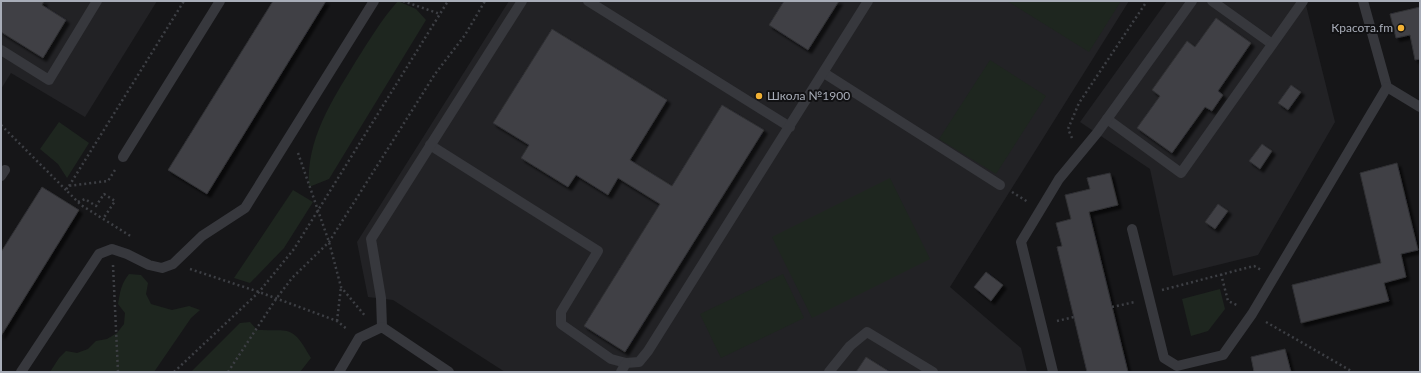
<svg xmlns="http://www.w3.org/2000/svg" width="1421" height="373" viewBox="0 0 1421 373" font-family="Lato,sans-serif">
<defs>
<filter id="shadow"><feDropShadow dx="3.5" dy="3.5" stdDeviation="1" flood-color="#0009"/></filter>
</defs>
<rect width="100%" height="100%" fill="#161618"/>
<g fill="#222225">
<path d="M1,1H157L85,117L11,73L1,89Z"/>
<path d="M509,1H1129L950,287L1021,348L1027,372H505L393,300L368,297L357,242Z"/>
<path d="M1167,1H1305L1335,122L1258,255L1173,276L1150,169L1080,122Z"/>
</g>
<g fill="#1e261f">
<path d="M398,1L416,9L426,20L329,179L309,187C306,139 332,101 356,61C369,41 381,20 398,1Z"/>
<path d="M1007,1H1121L1089,52Z"/>
<path d="M990,60L1046,96L996,174L939,139Z"/>
<path d="M59,122L89,143L67,178L58,164L40,149Z"/>
<path d="M890,178L930,259L812,318L772,237Z"/>
<path d="M293,190L313,202L284,248L250,283L234,278Z"/>
<path d="M129,274L141,275L148,283L146,294L151,304L172,310L189,306L200,310L191,318L154,372H50L59,358L66,351L77,353L88,349L96,341L107,339L117,333L124,324L125,313L118,304C120,292 121,284 129,274Z"/>
<path d="M783,274L804,318L721,358L700,314Z"/>
<path d="M1220,289L1225,309L1208,331L1191,336L1182,299Z"/>
<path d="M250,322L257,330C292,331 292,325 311,358L300,372H191L240,323Z"/>
</g>
<g fill="#404145" stroke="#303034" filter="url(#shadow)">
<path d="M1,1H44L42,5L66,20L43,58L1,32Z"/>
<path d="M273,1H326L207,194L168,170Z"/>
<path d="M784,1H839L808,50L769,25Z"/>
<path d="M1420,7V59L1415,60L1410,35L1396,38L1390,14Z"/>
<path d="M1216,18L1251,43L1218,91L1223,95L1212,111L1205,107L1172,153L1137,128L1160,96L1152,90L1187,41L1195,47Z"/>
<path d="M552,29L667,100L630,160L672,186L722,105L764,130L625,352L584,326L660,204L618,178L608,195L576,175L568,187L521,158L529,145L493,123Z"/>
<path d="M1291,85L1301,92L1288,110L1278,103Z"/>
<path d="M1262,144L1272,151L1260,169L1249,161Z"/>
<path d="M1397,163L1418,250L1401,254L1406,277L1384,283L1389,301L1301,323L1292,285L1381,263L1360,173Z"/>
<path d="M1110,173L1118,205L1089,212L1128,372H1087L1057,247L1062,246L1056,223L1071,219L1065,195L1090,189L1087,178Z"/>
<path d="M42,187L79,210L1,336V252Z"/>
<path d="M1218,204L1228,211L1215,229L1205,222Z"/>
<path d="M986,272L1003,285L991,301L974,287Z"/>
<path d="M1285,349L1291,372H1254L1251,357Z"/>
<path d="M866,357L890,372H856Z"/>
</g>
<g fill="none" stroke-linecap="round" stroke-linejoin="round">
<g stroke="#3d3f44" stroke-width="2.5" stroke-dasharray="2 3" stroke-linecap="butt">
<path d="M403,1L440,14"/>
<path d="M1,125L66,190"/>
<path d="M1072,138L1068,129L1079,103L1147,1"/>
<path d="M298,153L329,242L341,287L366,317"/>
<path d="M115,170L108,181L68,186L66,190L81,205L132,237"/>
<path d="M69,186L184,1"/>
<path d="M1012,192L1028,202"/>
<path d="M78,202L85,199L96,206L104,194L115,201L103,219"/>
<path d="M113,265L118,372"/>
<path d="M190,269L259,292L337,321L347,329"/>
<path d="M1221,274L1228,301L1239,306"/>
<path d="M1162,290L1254,266L1261,270"/>
<path d="M1112,307L1135,302"/>
<path d="M337,321L341,287"/>
<path d="M1057,321L1074,317"/>
<path d="M1266,322L1353,372"/>
<path d="M174,372L259,292L294,249L448,1"/>
<path d="M228,372L276,299L292,278L329,242L435,74L465,35L485,1"/>
</g>
<g stroke="#37383d" stroke-width="10">
<path d="M588,1L790,127"/>
<path d="M1212,1L1272,44"/>
<path d="M1363,1L1387,87L1420,107"/>
<path d="M1,50L49,80L97,1"/>
<path d="M824,73L1000,185"/>
<path d="M1107,119L1181,173L1303,1"/>
<path d="M430,145L598,251L561,312V324L611,359L626,363L639,362L648,351L868,1"/>
<path d="M123,157L220,1"/>
<path d="M1,176L5,170"/>
<path d="M1132,229L1164,358L1177,366L1223,355L1252,314L1387,87"/>
<path d="M382,327L381,298L371,239L522,1"/>
<path d="M21,372L99,254L112,249L127,254L149,265L162,268L173,264L202,236L245,208L374,1"/>
<path d="M339,372L359,338L382,327L449,372"/>
<path d="M621,372L626,363"/>
<path d="M829,372L850,346L867,332L933,372"/>
<path d="M1053,372L1021,242L1059,179L1097,133L1192,1"/>
</g>
</g>
<g fill="#f2b134" stroke="#111113" stroke-width="1.5">
<circle cx="1401" cy="28" r="4"/>
<circle cx="759" cy="96" r="4"/>
</g>
<g text-anchor="middle" stroke-width="4" stroke-linejoin="round" paint-order="stroke">
<g font-size="12" fill="#a8adb8" stroke="#111113" text-anchor="end">
<text x="1393" y="32">Красота.fm</text>
<text x="767" y="100" text-anchor="start">Школа №1900</text>
</g>
</g>
<rect width="1421" height="373" fill="none" stroke="#a8adb8" stroke-width="4"/>
</svg>
